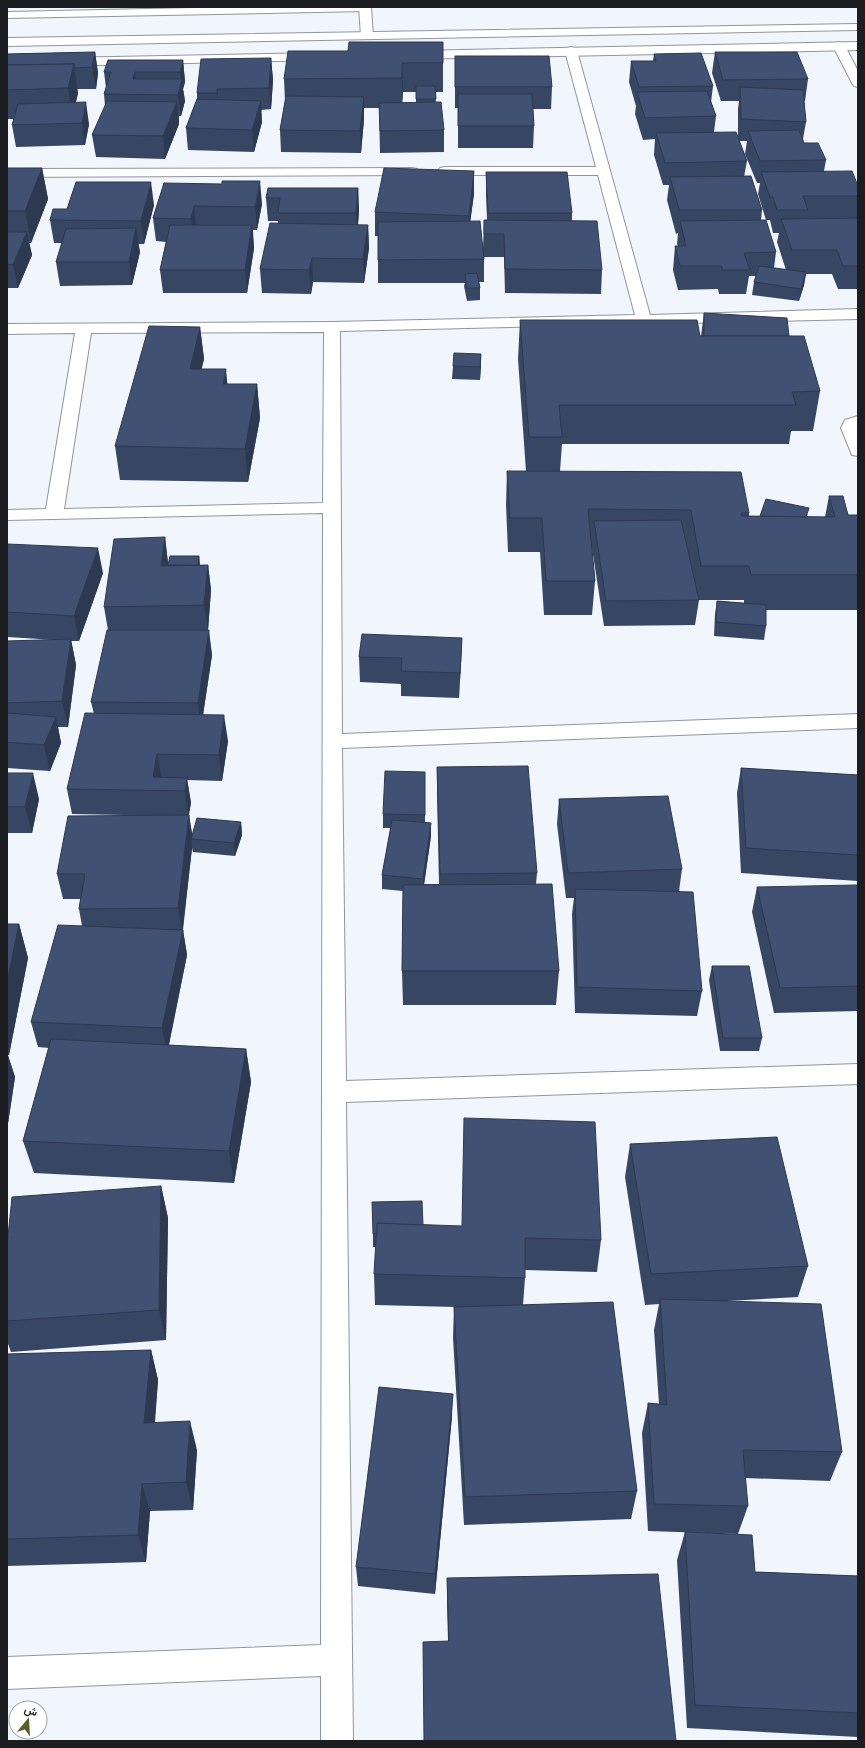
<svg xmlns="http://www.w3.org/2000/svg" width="865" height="1748" viewBox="0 0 865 1748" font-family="Commissioner,Vazirmatn,sans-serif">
<rect width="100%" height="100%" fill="#f1f5fc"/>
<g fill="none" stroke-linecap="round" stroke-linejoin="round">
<defs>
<g id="service">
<path d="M240,7L371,8L365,11L7,18V12Z"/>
<path d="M858,416V456L852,455L841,428L845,420Z"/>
</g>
<g id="minor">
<path d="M359,7H371L373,36L371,38H363L361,36Z"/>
<path d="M839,42L843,43L845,46L858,71V87L854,86L852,83L833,46L835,43Z"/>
<path d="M571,47L575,48L577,51L650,315L858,309V319L340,331L342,734L858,714V728L342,748L346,1081L858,1064V1084L346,1102L353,1741H321V1676L7,1689V1657L321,1645L323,513L7,520V510L46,509L75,333L7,334V324L332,322L635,315L598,175H445L440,174L438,171L440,168L445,167H596L565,51L567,48ZM324,332L323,503L64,509L91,333Z"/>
<path d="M412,168L417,169L419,172L417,175L7,177V169Z"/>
</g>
<g id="primary">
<path d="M858,24V30L7,46V38Z"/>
<path d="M858,42V50L414,59L410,58L408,55L410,52L414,51Z"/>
<path d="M318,53L322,54L324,57L322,60L7,67V59Z"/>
</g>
</defs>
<use href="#service" stroke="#91959c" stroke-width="2"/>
<use href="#minor" stroke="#91959c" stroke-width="2"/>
<use href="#primary" stroke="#91959c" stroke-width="2"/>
<use href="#service" fill="#fff" fill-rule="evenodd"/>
<use href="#minor" fill="#fff" fill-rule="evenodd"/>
<use href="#primary" fill="#fff" fill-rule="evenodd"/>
</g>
<g fill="#374663" fill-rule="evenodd">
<path d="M348,51L443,63V92H435L436,102L444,130V152L380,153L379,108H364V119L361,153L281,152L280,130L285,101L284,79ZM403,92H416V103H402Z"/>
<path d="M95,52L98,73L96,89H77L78,93L76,102L89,124L85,145L16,147L12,125L14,119H7V54Z"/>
<path d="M715,52L808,79L805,101H804L806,122L803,139L804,143L826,160L824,171L858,186V289H838L832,274H806L804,285L799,301L752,295L754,282L756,276H749L746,294H719L718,289L678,290L673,270L675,246H678L677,244L678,233L676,234L667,200L669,185H663L654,155L655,139L643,140L635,114L636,106L629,82L631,61H653L654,54L713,86L711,102L716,116L714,132L738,138V109L739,101H721L712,73ZM739,141H747L745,154L757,183H760L758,194L766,220H770L773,233H779L777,242L786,270L774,268L776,252L761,220L762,210L744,177L747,161Z"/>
<path d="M455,56L552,87L551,109H533L534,126L533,148H458V108H455Z"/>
<path d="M271,58L273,80L271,109L261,110L262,122L254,152L188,150L186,128L197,99V93Z"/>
<path d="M183,60L185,82L183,89L185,101L181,116H179V124L165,159L96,157L92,135L105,106L104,94L106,88L104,72Z"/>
<path d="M7,168H42L48,199L31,243H29L32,255L18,288H7Z"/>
<path d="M474,171V194L470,221L483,249L484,220H487L486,195V172L572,213V221L602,270L601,294L505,293L504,257H484V282H479L480,288V300L467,301L464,286L465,283H378V236H375V212Z"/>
<path d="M164,183L262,204L257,230H253L254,248L247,293H163L160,270L166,242L156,241L153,218Z"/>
<path d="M358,188L359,211L358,225H368L369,248L364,283L313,282L311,294L262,293L260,269L278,223V221H268L266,198Z"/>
<path d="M154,205L144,244H138L140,252L132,285L60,286L56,262L62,243H54L50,220L67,209Z"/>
<path d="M704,313L789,336L820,391L813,431H791L789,444H562L560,471L749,513V516L825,517L829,496L848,515H858V610H766V626L764,640L714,636L715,614L717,601L744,603V600H699L695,625L604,626L592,548L595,581L592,615H544L540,552H508L506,505L507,471H526L518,359L520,320L701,336Z"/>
<path d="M200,327L204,359L201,369L228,384H257L260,418L248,482L120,480L115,446Z"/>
<path d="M481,354L480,380L452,379L453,366Z"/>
<path d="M165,537L168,563V565L199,556L200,565H208L211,590L208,630L212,655L203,715L228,741L222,781L187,780L191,803L189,815L192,835L241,822L242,835L235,856L193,852L192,848L183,930L187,955L169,1045L246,1049L251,1082L234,1183L34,1173L23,1141L49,1048L38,1047L31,1022L82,926L79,909L80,899H63L57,874L123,815L72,814L67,789L94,714L91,702L108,630L104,607Z"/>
<path d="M7,544L103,573L79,641H71L76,665L68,727H58L61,743L50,771L7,768V641L56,640L7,637Z"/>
<path d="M462,638L461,663L459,698L401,696V684L360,682L359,657Z"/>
<path d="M437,767L537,873L536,884L559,971L556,1005H403L402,971L403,891L382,889V875L391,828H383V814L425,772V822L431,823V836L424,884H439L437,792Z"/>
<path d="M741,768L858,775V881L741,873L737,793Z"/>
<path d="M7,773L39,799L32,833H7Z"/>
<path d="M559,799L682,869L679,891L702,991L697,1016L575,1013L572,914L574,898H566L557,824Z"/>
<path d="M757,887L858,889V1011L774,1013L752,912Z"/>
<path d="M7,924H19L28,958L9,1055H8L15,1077L7,1130Z"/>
<path d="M712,966L762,1038L759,1051H720L709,980Z"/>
<path d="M630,1144L808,1266L798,1297L727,1301L842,1452L830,1481L745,1478L748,1506L738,1534L648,1531L642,1433L648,1403L659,1404L654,1330L659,1304L645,1305L625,1177Z"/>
<path d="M161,1186L168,1218L166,1340L11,1352L7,1341V1246Z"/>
<path d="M423,1225L601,1240L597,1272L525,1270V1278L523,1305L637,1491L631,1519L464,1525L453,1338L454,1307H456L375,1305L374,1274L376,1247H373V1234Z"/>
<path d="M151,1350L158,1380L155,1423L197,1450L193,1510L150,1511L146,1562L7,1566V1354Z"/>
<path d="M452,1416L435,1594L358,1586L356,1567Z"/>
<path d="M685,1532L755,1572L858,1576V1737L687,1728L677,1560Z"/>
<path d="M447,1578L676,1741L448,1641L447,1604Z"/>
</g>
<g fill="#2d3950">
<path d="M95,52L98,73L96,89L92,67Z"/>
<path d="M271,58L273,80L271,109L269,88Z"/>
<path d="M183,60L185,82L183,89L185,101L181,116L178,95L181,84L180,72Z"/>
<path d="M402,63L403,92L402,107Z"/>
<path d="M74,64L78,93L72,118L68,88Z"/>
<path d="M135,72L138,94L133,79Z"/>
<path d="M217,89L219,110V115L217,93Z"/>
<path d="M364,97V119L361,153L360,131Z"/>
<path d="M261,101L262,122L254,152L252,130Z"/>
<path d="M86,102L89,124L85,145L82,123Z"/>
<path d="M177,102L179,124L165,159L163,136Z"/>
<path d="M42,168L48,199L31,243L25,211Z"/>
<path d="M474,171V194L468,239L469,216Z"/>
<path d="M260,181L262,204L257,230L255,207Z"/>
<path d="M151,182L154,205L144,244L141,221Z"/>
<path d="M358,188L359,211L357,236L356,213Z"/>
<path d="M194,206L196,229L193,242L191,219Z"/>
<path d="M252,225L254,248L247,293L245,270Z"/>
<path d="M368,225L369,248L364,283L363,259Z"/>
<path d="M136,228L140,252L132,285L129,262Z"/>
<path d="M27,232L32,255L18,288L13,265Z"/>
<path d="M312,258L313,282L311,294L309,270Z"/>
<path d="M806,272L804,285L799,301L801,289Z"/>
<path d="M200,327L204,359L194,402L190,369Z"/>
<path d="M481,354V367L480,380V367Z"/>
<path d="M226,369L229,402L223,384Z"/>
<path d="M257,384L260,418L248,482L245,449Z"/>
<path d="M165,537L168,563L165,591L161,566Z"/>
<path d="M98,548L103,573L79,641L74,616Z"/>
<path d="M199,556L200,569L197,575Z"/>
<path d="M208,565L211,590L208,630L204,605Z"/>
<path d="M209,630L212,655L201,728L198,703Z"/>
<path d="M462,638L461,663L459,698L460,673Z"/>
<path d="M71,639L76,665L68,727L62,701Z"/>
<path d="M224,715L228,741L222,781L219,755Z"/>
<path d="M56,717L61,743L50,771L44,745Z"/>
<path d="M157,754L162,779L153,777Z"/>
<path d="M33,773L39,799L32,833L25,807Z"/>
<path d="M187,778L191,803L188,816L185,791Z"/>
<path d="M189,815L193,839H191L192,848L182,934L178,908Z"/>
<path d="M241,822L242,835L235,856L234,843Z"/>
<path d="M431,823V836L423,892V879Z"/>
<path d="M19,924L28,958L9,1055L7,1047V982Z"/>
<path d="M183,930L187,955L167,1053L162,1028Z"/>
<path d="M246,1049L251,1082L234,1183L229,1151Z"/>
<path d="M7,1053L15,1077L7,1130Z"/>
<path d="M161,1186L168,1218L166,1340L159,1310Z"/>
<path d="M151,1350L158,1380L152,1452L144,1423Z"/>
<path d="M453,1394L452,1416L435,1594V1574Z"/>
<path d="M190,1421L197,1450L193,1510L186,1482Z"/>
<path d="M142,1484L150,1511L146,1562L138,1535Z"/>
</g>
<g fill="#405173" stroke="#2d3950">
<path d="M349,42H443V63H402V78L284,79L288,51H348Z"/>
<path d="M95,52L92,67L74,68V64L7,65V54Z"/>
<path d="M715,52H797L808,79L723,80Z"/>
<path d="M701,53L713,86L639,87L631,61H656L654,54Z"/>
<path d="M455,56H549L552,87H455Z"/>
<path d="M271,58L269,88L217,89V93H197L201,59Z"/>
<path d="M108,60H183L180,72H135L133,79H182L178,95L104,94L111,72H104Z"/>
<path d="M74,64L68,88L7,90V65Z"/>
<path d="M416,86H435L436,99H416Z"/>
<path d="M740,87L803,90L806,122L741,119Z"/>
<path d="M707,91L716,116L645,118L637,92Z"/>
<path d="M458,94H532L534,126H458Z"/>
<path d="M286,96L364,97L360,131L280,130Z"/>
<path d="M197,99L261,101L252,130L186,128Z"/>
<path d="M107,101L177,102L163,136L92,135Z"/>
<path d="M86,102L82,123L12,125L18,104Z"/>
<path d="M441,102L444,130L380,131L379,103Z"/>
<path d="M799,130L804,143H818L826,160L760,161L748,131Z"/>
<path d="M736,132L747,161L665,163L656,133Z"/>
<path d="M7,168H42L25,211H7Z"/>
<path d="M384,168L474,171L469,216L375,212Z"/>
<path d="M852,171L858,186V196H803L808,210H777L773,197H770L761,172Z"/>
<path d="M486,172H567L572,213H488Z"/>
<path d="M751,176L762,210H679L670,177Z"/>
<path d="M222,181H260L255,207L194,206L191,219L153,218L164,183L222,184Z"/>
<path d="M76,182H151L141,221L50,220L53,209H67Z"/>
<path d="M268,188H358L356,213H278L280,198H266Z"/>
<path d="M858,218V266H843L837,250H792L781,219Z"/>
<path d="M484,220L597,221L602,270L505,269L504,234H484Z"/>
<path d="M766,220L776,252L744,253L750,270H722V266H680L675,246H686L680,221Z"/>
<path d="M480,221L484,259L378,260V222Z"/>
<path d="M270,223L368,225L363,259L312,258L309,270L260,269Z"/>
<path d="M170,225H252L245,270H160Z"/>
<path d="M136,228L129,262H56L66,229Z"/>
<path d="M7,232H27L13,265L7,264Z"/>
<path d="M759,266L806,272L801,289L754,282Z"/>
<path d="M477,273L480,288H467L465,274Z"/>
<path d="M704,313L787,318L789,336H704Z"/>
<path d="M520,320H697L700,336H804L820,391L792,392L796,405H559L562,437H529Z"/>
<path d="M149,326L200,327L190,369H226L223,384H257L245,449L115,446Z"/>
<path d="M454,353L481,354L480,367L453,366Z"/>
<path d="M507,471L741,472L749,513H741L742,516L835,517L829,496H843L848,515H858V575H751L749,566H701L691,510L588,509L595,581H546L542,518H510Z"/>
<path d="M766,499L809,508L806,517L760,516Z"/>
<path d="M681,520L699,600L606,601L594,521Z"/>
<path d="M165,537L161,566L208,565L204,605L104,607L114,539Z"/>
<path d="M7,544L98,548L74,616L7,612Z"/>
<path d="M170,556H199L198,565H168Z"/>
<path d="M717,601L766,605V626L716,622Z"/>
<path d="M107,630H209L198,703L91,702Z"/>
<path d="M362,634L462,638L460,673L401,671L402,658L359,657Z"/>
<path d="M71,639L62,701L7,703V641Z"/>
<path d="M7,713L56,717L44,745L7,742Z"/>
<path d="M85,713L224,715L219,755L157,754L153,777L187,778L185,791L67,789Z"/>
<path d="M528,766L537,873L440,874L437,767Z"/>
<path d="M741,768L858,775V855L746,848Z"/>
<path d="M385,771L425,772V815L383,814Z"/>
<path d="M7,773H33L25,807H7Z"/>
<path d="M668,796L682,869L568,873L559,799Z"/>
<path d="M189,815L178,908L79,909L85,874H57L68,816Z"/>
<path d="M197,818L241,822L234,843L191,839Z"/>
<path d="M392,820L431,823L423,879L382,875Z"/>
<path d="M552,884L559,971H402L403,885Z"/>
<path d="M857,885L858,889V986L780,988L757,887Z"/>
<path d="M575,889L693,892L702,991L577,987Z"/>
<path d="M7,924H19L7,982Z"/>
<path d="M58,925L183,930L162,1028L31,1022Z"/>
<path d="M712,966H749L762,1038H723Z"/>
<path d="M51,1039L246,1049L229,1151L23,1141Z"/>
<path d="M464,1118L595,1122L601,1240L525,1238V1278L374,1274L377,1223L462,1226Z"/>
<path d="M777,1137L808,1266L651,1274L630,1144Z"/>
<path d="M161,1186L159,1310L7,1321V1246L12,1197Z"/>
<path d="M422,1201L423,1225L377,1223V1234H373L372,1202Z"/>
<path d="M660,1299L821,1304L842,1452L743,1450L748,1506L654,1504L648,1403L667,1405Z"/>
<path d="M613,1302L637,1491L465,1497L454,1307Z"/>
<path d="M151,1350L144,1423L190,1421L186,1482L142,1484L138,1535L7,1539V1354Z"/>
<path d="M379,1387L453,1394L435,1574L356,1567Z"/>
<path d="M685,1532L752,1535L755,1572L858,1576V1713L695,1705Z"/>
<path d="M658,1574L676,1741H424L423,1642L449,1641L447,1578Z"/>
</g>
<rect width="865" height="1748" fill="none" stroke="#1c1d20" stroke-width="16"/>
<g transform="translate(28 1720) rotate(18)"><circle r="19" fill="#ffffff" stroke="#a4a5a6"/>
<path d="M0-3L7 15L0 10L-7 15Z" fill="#595d2b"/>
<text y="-6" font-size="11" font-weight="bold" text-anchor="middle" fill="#1c1d20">ش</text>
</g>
</svg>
